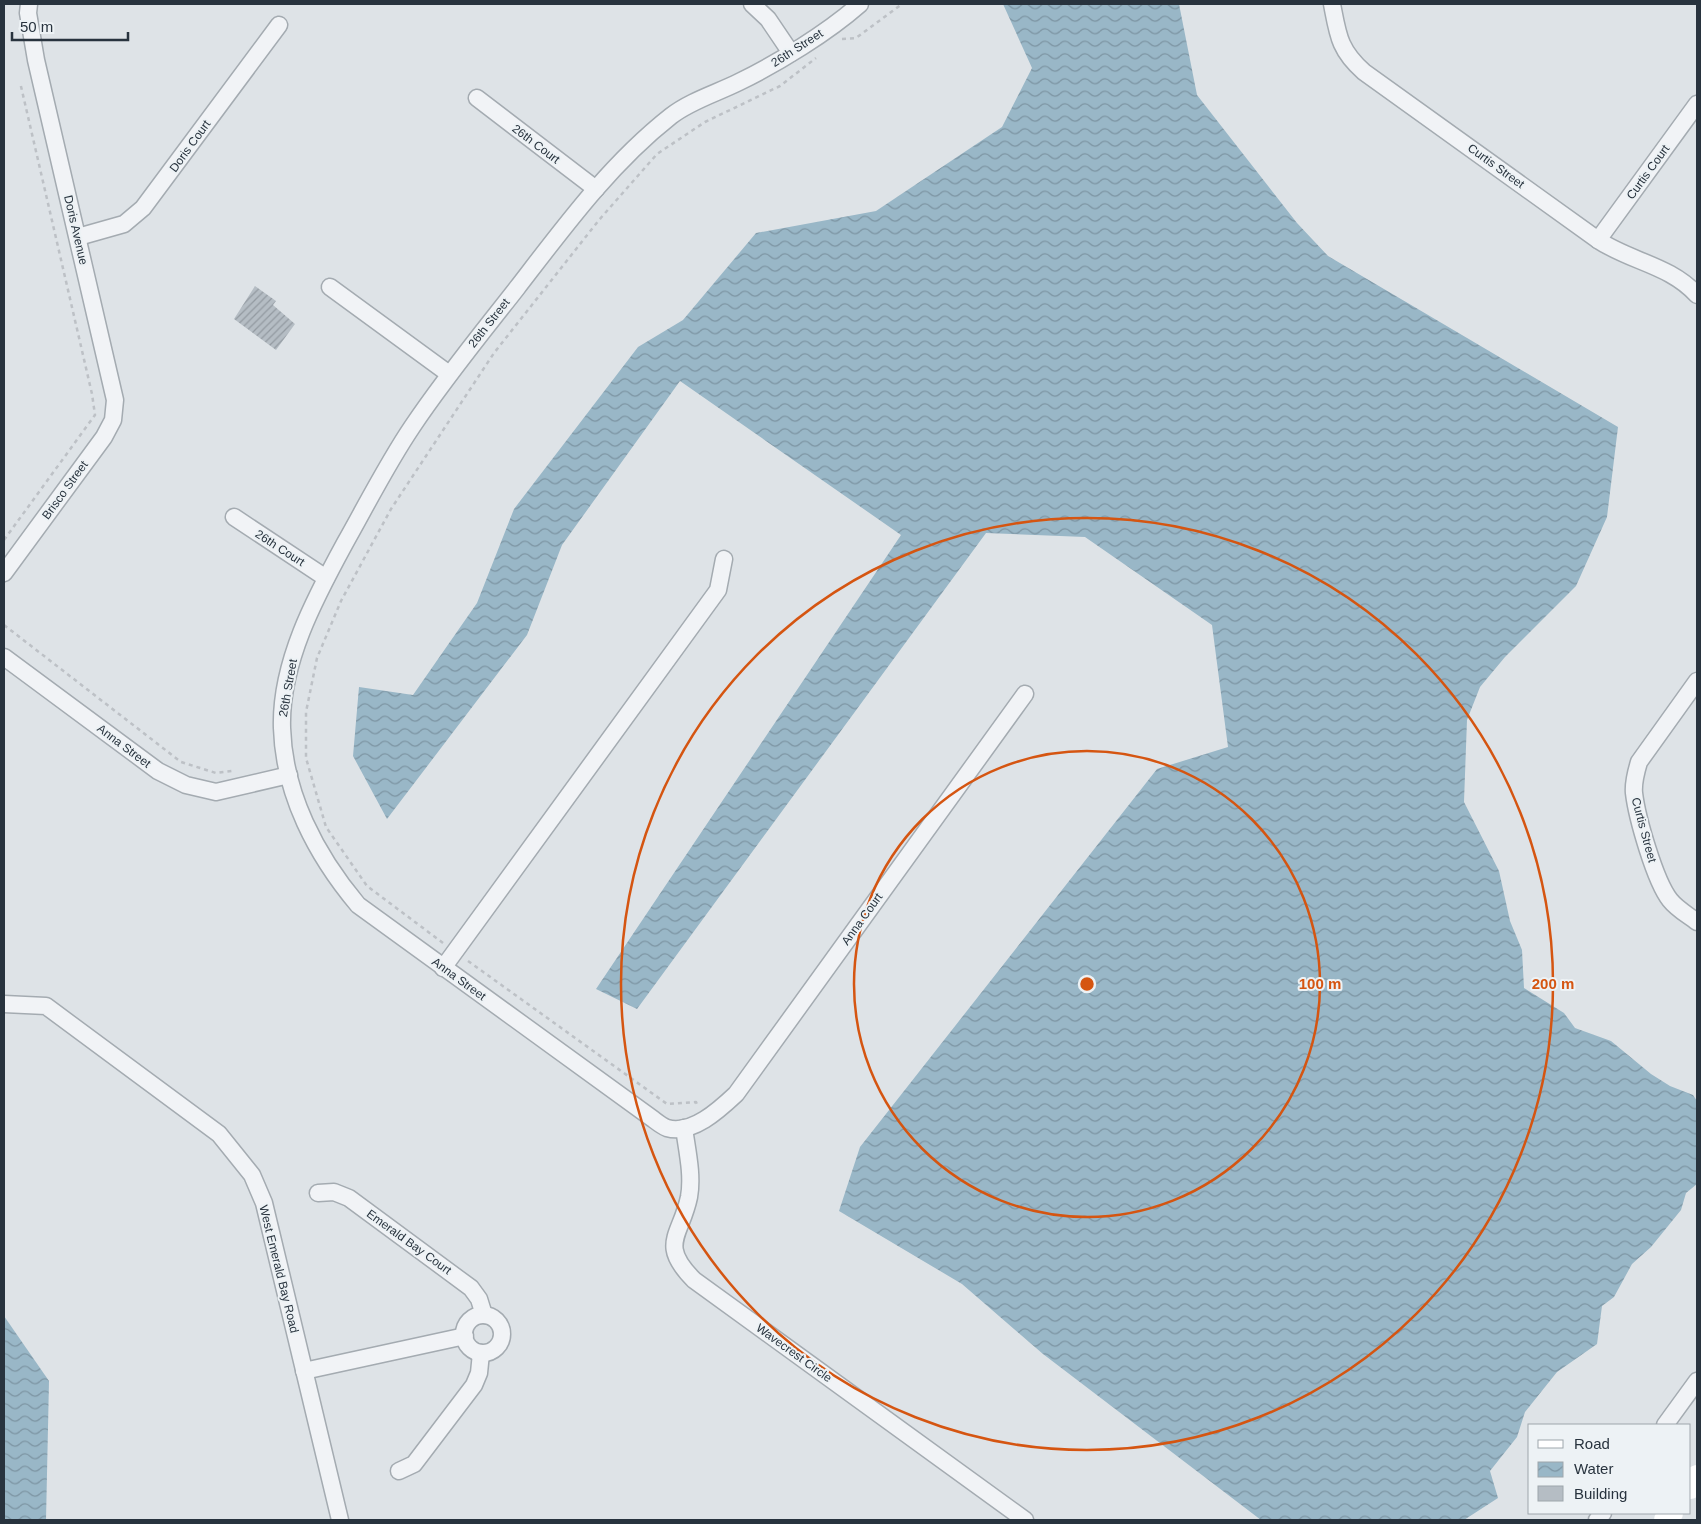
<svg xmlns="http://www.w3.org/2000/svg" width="1701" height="1524" viewBox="0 0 1701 1524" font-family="Helvetica,sans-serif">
<defs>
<pattern id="water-waves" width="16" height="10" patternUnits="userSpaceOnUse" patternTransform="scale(1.25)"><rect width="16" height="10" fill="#99b7c7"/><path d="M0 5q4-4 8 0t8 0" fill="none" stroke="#7d95a3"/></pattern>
<pattern id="building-hatch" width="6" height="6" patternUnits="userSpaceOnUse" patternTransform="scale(1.25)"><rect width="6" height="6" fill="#b5bdc4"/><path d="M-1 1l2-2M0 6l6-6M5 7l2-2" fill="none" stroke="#939aa1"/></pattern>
</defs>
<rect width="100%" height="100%" fill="#dee3e7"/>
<g fill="url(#water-waves)">
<path d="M1003,4H1179L1197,95L1297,223L1328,256L1618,427L1607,517L1576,586L1505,657L1480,687L1467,720L1464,802L1499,871L1510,921L1522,950L1524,988L1564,1013L1575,1028L1611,1041L1651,1074L1670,1086L1693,1095L1697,1101V1184L1686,1193L1681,1210L1651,1247L1632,1264L1614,1297L1602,1306L1597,1344L1557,1372L1525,1412L1517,1437L1490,1471L1498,1498L1464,1520H1261L1043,1354L962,1284L839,1211L860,1147L1157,769L1228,747L1212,625L1085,537L986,533L637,1009L596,989L901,535L680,381L562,545L527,635L387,819L353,756L359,687L413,695L477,603L514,509L638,347L683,320L756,233L876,211L1002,127L1032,68Z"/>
<path d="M4,1316L49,1381L46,1520H4Z"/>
</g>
<path fill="url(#building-hatch)" d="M255,286L276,301L273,305L295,324L276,350L234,319Z"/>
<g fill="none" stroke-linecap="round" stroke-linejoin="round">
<defs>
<g id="street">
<path d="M752,4L768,19L791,53"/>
<path d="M860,4C827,33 778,63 739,82C717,93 690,101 671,116C610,164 564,227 517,288C481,334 444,379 412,427C387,464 367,504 345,543C315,598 280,663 282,728C284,794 316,855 358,905L653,1119C657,1122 662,1126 667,1128C692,1135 719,1110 736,1094L1025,694"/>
<path d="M1332,4C1338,35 1339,50 1364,72L1598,240C1631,262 1670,265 1697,295"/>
<path d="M477,98L596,189"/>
<path d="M78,237L124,224L143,208L279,25"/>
<path d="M1598,240L1697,104"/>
<path d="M330,287L449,374"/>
<path d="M234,517L326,578"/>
<path d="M4,573L104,437L113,420L115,400L36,60L28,13L29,4"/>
<path d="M4,657L158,771L186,785L216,792L289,775"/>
<path d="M1697,681L1639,762C1636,772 1633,783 1634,793C1637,818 1655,881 1670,900C1677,909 1688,915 1697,922"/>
<path d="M443,968L718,590L724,559"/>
<path d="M4,1004L46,1006L219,1134L252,1175L264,1203L340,1520"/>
<path d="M684,1128C687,1150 693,1175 689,1197C681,1236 658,1244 694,1280L1025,1520"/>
<path d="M318,1193L334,1192L349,1198L471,1288L479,1299L484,1315"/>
<circle cx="483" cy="1334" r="19"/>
<path d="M304,1371L465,1336"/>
<path d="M1665,1425L1697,1381"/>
<path d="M399,1471L414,1464L474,1385L479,1373L481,1353"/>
<path d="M1597,1520L1603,1513"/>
</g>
</defs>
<use href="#street" stroke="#a4abb1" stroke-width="19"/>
<g stroke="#bdc1c6" stroke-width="2.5" stroke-dasharray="4 4" stroke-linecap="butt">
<path d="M842,39L856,38L902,4"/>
<path d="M4,540L95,415L92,394L20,82"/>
<path d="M4,625L181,762L216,773L232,771"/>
<path d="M443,943L367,886L326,827L306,758V712L317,658L341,601L391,509L494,353L599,220L657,154L705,122L780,86L816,58"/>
<path d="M468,961L667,1104L696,1102L698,1107"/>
</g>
<use href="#street" stroke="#f1f3f6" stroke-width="16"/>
<g stroke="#fff" stroke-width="24">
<path d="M1690,1487L1697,1477"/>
<path d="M1666,1520L1671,1513"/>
</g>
</g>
<g fill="none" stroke="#d55511" stroke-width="2.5">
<circle cx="1087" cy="984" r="233"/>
<circle cx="1087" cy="984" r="466"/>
</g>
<g text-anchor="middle" stroke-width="4" stroke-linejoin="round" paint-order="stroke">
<g font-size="12" fill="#28333e" stroke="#edf2f5">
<text transform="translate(797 48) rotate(-33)" y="4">26th Street</text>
<text transform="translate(536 144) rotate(37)" y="4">26th Court</text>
<text transform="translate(190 146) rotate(-54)" y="4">Doris Court</text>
<text transform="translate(1496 166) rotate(36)" y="4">Curtis Street</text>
<text transform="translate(1648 172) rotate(-54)" y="4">Curtis Court</text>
<text transform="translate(76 230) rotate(77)" y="4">Doris Avenue</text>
<text transform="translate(489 323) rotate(-52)" y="4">26th Street</text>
<text transform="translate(65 490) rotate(-54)" y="4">Brisco Street</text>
<text transform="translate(280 548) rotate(33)" y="4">26th Court</text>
<text transform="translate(288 688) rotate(-80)" y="4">26th Street</text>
<text transform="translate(124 746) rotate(37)" y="4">Anna Street</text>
<text transform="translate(1644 830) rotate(75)" y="4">Curtis Street</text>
<text transform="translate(862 919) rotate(-54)" y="4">Anna Court</text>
<text transform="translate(459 979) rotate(36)" y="4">Anna Street</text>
<text transform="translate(409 1242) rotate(36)" y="4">Emerald Bay Court</text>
<text transform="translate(279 1269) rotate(76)" y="4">West Emerald Bay Road</text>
<text transform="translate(794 1353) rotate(36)" y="4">Wavecrest Circle</text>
</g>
</g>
<circle cx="1087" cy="984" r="8" fill="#d55511" stroke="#edf2f5" stroke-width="2.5"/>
<g font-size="15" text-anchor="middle" font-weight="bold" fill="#d55511" stroke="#edf2f5" stroke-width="4" stroke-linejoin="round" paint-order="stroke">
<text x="1320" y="989">100 m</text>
<text x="1553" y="989">200 m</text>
</g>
<rect width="1701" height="1524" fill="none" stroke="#28333e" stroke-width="10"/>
<rect x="1528" y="1424" width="162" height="90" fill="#edf2f5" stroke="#9ea6ac"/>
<rect x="1538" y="1440" width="25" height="8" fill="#ffffff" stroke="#9ea6ac"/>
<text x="1574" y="1449" font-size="15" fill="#28333e">Road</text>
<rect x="1538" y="1462" width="25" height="15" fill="url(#water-waves)" stroke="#9ea6ac"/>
<text x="1574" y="1474" font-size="15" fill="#28333e">Water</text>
<rect x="1538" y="1486" width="25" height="15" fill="#b5bdc4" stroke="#9ea6ac"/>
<text x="1574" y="1499" font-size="15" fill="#28333e">Building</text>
<path d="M12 32v8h116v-8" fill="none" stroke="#28333e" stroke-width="2.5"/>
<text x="20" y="32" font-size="15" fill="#28333e" stroke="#edf2f5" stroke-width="4" paint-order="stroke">50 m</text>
</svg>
